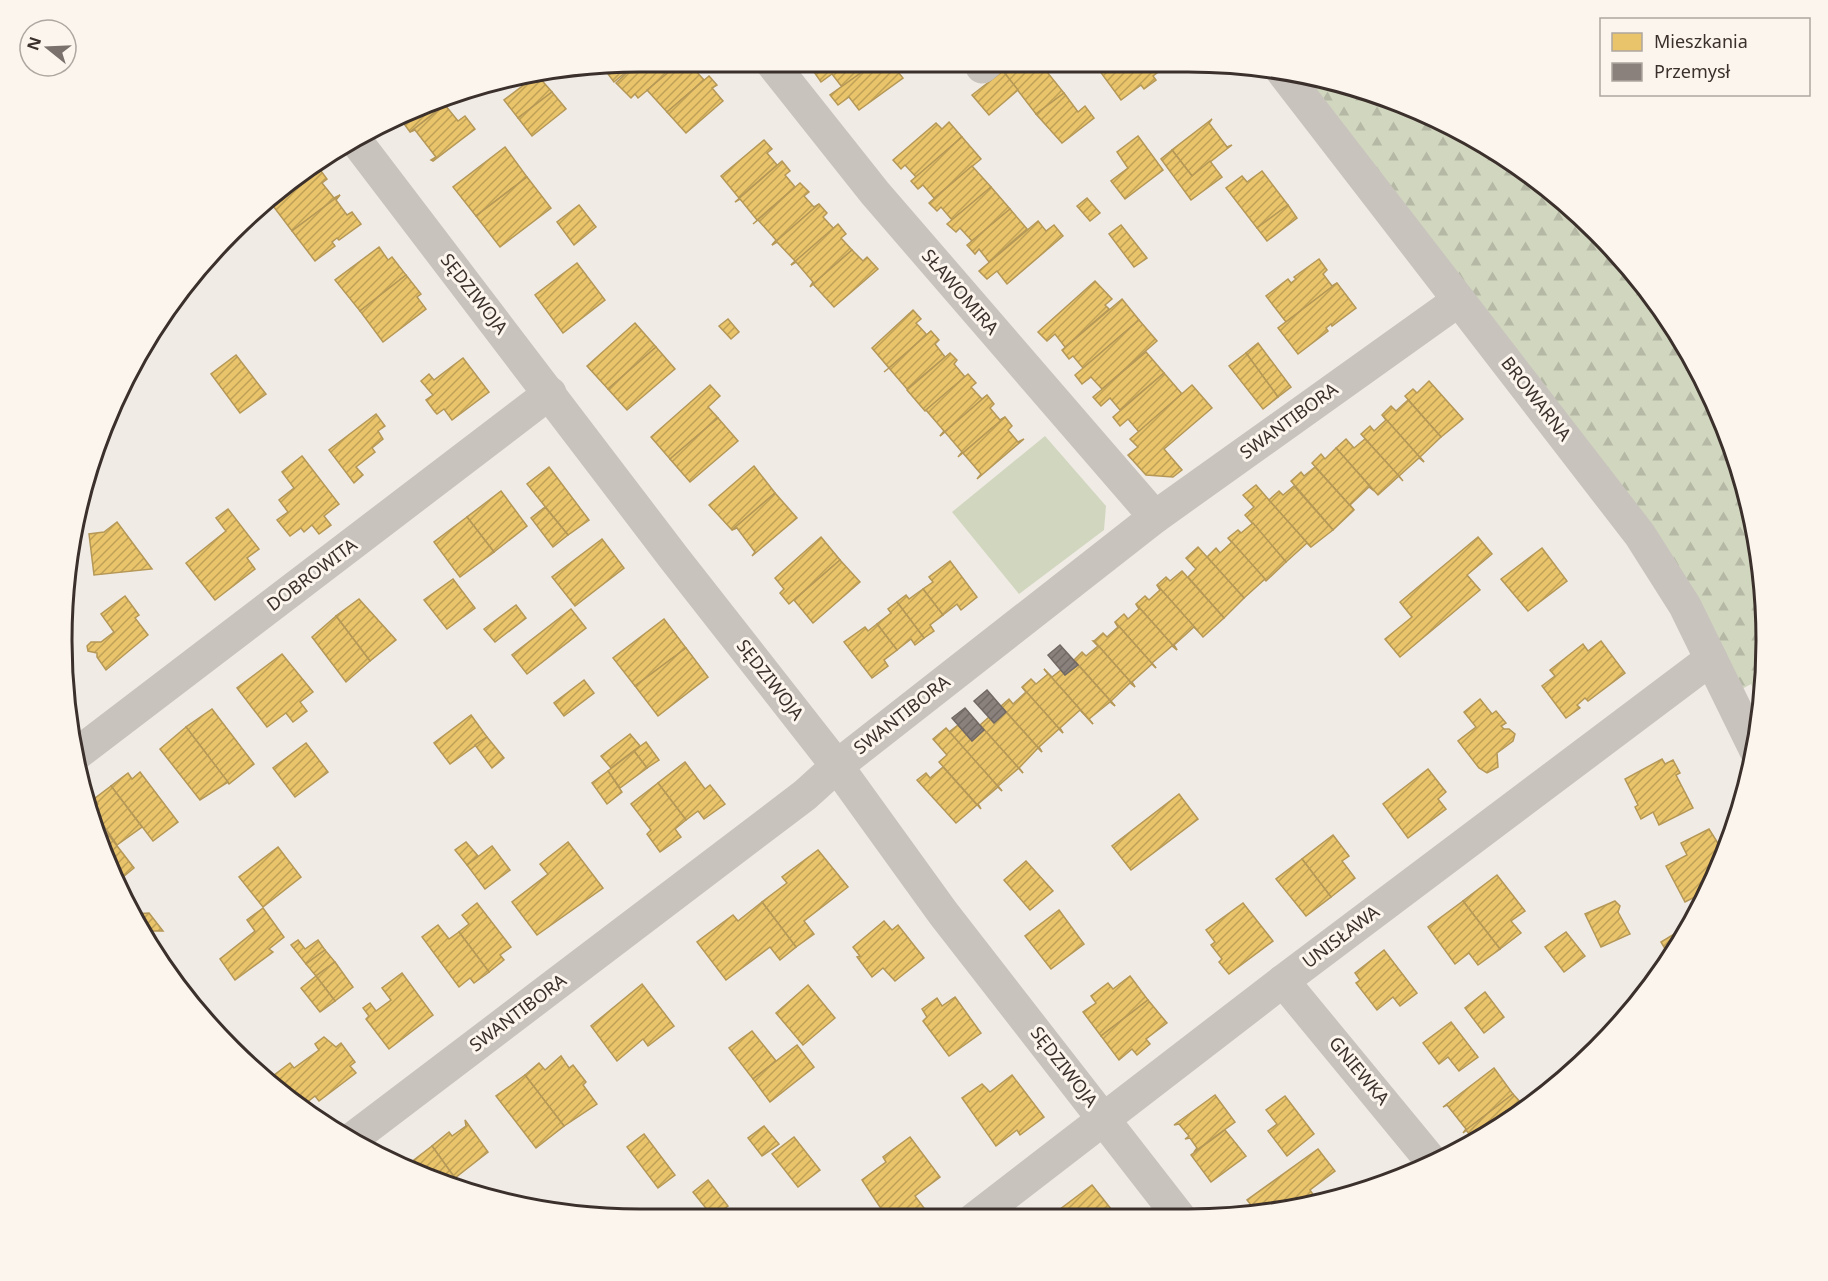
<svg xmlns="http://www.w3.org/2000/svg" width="1828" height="1281" viewBox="0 0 1828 1281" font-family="'Noto Sans',sans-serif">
<defs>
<pattern id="forest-firs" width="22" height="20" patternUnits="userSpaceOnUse" patternTransform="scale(1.5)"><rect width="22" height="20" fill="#d1d6bf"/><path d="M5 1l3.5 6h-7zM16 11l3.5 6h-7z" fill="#b4b8a4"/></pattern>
<pattern id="homes-hatch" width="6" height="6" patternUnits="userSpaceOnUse" patternTransform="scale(1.5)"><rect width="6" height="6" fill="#e9c46a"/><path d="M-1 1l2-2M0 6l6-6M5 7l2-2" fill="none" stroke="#bea057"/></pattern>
<pattern id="industry-hatch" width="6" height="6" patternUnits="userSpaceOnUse" patternTransform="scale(1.5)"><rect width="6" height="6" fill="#8a817c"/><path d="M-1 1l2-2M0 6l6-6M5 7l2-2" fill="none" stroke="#726a66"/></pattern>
</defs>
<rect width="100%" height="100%" fill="#f0ebe5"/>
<path fill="#d1d6bf" d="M1045,436L1106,506L1104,530L1019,594L952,512Z"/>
<path fill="url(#forest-firs)" d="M1303,73L1444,121L1597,231L1669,319L1723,419L1755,528L1766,641L1760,704L1751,684L1742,689Z"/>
<g fill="url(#homes-hatch)" stroke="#b59857" stroke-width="1.5">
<path d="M638,62H681L638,98L635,94L631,98L616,83Z"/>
<path d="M638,62L614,82L605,70L608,66Z"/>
<path d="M681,62L697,63L693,68L704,80L667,112L647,90Z"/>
<path d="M829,62H876L842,87L832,74L821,82L814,72Z"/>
<path d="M876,62H890L903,78L859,110L849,97L838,105L830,95Z"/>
<path d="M1015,62H1039L1064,93L1036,114L1003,71Z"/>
<path d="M1039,62H1062L1048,72Z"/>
<path d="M1092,62H1111L1099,70Z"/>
<path d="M1111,62H1172L1153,76L1156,80L1144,89L1141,85L1121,100L1099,70Z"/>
<path d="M1003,71L1018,90L989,115L972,95Z"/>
<path d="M537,75L552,92L518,118L504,100Z"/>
<path d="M709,76L717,85L712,88L723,101L686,133L667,112Z"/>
<path d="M552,92L566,109L532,136L518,118Z"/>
<path d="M1064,93L1078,112L1085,106L1094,118L1062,143L1036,114Z"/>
<path d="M453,98L410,132L402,121Z"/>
<path d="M445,105L458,121L465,116L475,129L433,161L431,160L436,157L415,130L410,132Z"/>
<path d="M1212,119L1209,123L1227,147L1232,145L1192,176L1172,150Z"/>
<path d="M949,122L962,137L916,177L905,165L901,169L893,160L936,123L942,129Z"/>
<path d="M1138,136L1163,170L1125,199L1111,181L1128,168L1117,152Z"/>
<path d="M962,137L981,159L934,198L923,185L918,189L911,181Z"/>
<path d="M764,140L772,149L767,153L777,165L739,198L721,176Z"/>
<path d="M505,147L527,177L476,216L453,187Z"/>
<path d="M1172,150L1192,176L1210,161L1222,177L1191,200L1161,159Z"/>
<path d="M782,161L790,171L785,175L795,187L757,220L740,199L735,202Z"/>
<path d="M972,166L991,187L952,220L941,207L937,211L929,203Z"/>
<path d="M318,167L327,179L322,183L334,198L340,195L292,231L270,202L290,186L293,190Z"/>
<path d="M1262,171L1288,205L1257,228L1226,188L1242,176L1247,182Z"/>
<path d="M527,177L551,208L500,247L476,216Z"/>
<path d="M800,183L809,192L804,196L814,207L819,204L772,245L776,240L758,220L753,224Z"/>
<path d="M991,187L1010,209L972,241L960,228L956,232L947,224Z"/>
<path d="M340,195L336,200L347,215L352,212L361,224L339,240L337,238L332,242L335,246L315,261L292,231Z"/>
<path d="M1087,198L1100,213L1090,221L1077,206Z"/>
<path d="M819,204L827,213L823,217L834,229L791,265L795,261L777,242L772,245Z"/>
<path d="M579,205L596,227L574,245L557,222Z"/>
<path d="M1288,205L1297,218L1267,241L1257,228Z"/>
<path d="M1010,209L1027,229L989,262L979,249L975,254L967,245Z"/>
<path d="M1038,221L1046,231L1054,225L1063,236L1007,284L997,271L987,279L979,271Z"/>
<path d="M838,224L846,234L841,238L852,250L810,287L813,282L796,262L791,265Z"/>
<path d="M1121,225L1147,258L1134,267L1109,234Z"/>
<path d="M379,247L388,260L392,257L406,275L360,311L335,280Z"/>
<path d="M852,250L863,261L867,257L878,269L834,307L813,284Z"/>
<path d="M1319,259L1327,270L1323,274L1332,286L1337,283L1286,322L1266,296L1288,279L1291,283L1296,279L1294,277Z"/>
<path d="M577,263L605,300L563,333L535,295Z"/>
<path d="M406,275L421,294L417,297L426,309L383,342L360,311Z"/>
<path d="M1095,281L1112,299L1105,305L1109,309L1065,347L1055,334L1047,341L1038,332Z"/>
<path d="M1337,283L1356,308L1332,326L1331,324L1326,328L1328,331L1298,354L1278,328Z"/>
<path d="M1122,299L1139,320L1083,368L1073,356L1069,359L1062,350Z"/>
<path d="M913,310L921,319L916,323L927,335L931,331L889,368L884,372L889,368L872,348Z"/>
<path d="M728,319L739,332L731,339L719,326Z"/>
<path d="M1139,320L1157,341L1102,389L1091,377L1082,384L1075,375Z"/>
<path d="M635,323L656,347L608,389L587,366Z"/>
<path d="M931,331L939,340L935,344L945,357L907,389L889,368Z"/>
<path d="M1258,343L1291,387L1278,397L1246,353Z"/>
<path d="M656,347L675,369L627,410L608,389Z"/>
<path d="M1146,352L1164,373L1120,410L1110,398L1101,406L1093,397Z"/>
<path d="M950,353L957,360L954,364L965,377L925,411L907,390Z"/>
<path d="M1246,353L1278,397L1263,409L1229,366Z"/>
<path d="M236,355L266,394L240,413L211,374Z"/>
<path d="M463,358L489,392L452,420L444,409L437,414L435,412L426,400L433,395L421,381L429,374L434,380Z"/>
<path d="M1164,373L1182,394L1139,432L1128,419L1120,426L1113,417Z"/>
<path d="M968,374L976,383L971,387L982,399L987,395L940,436L944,431L926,410Z"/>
<path d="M1429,381L1463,419L1441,437L1405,396L1413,389L1417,393Z"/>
<path d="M710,385L720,396L708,407L718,418L670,459L651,437Z"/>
<path d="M1192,385L1212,408L1164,449L1182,470L1173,477L1146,475L1128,455L1138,447L1130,439Z"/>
<path d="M987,395L994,404L990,408L1000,420L1005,417L958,457L962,452L945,432L940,436Z"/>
<path d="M1408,400L1441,437L1420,457L1424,462L1382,415L1391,406L1396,411Z"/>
<path d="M376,414L385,426L378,431L383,439L372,448L375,452L356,467L363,475L354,483L329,450Z"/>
<path d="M1383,416L1424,462L1419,458L1399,476L1403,481L1361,434L1370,426L1374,431L1386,420Z"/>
<path d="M1005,417L1012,426L1008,430L1018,442L1024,439L977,479L981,474L963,453Z"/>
<path d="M718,418L738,441L690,482L670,459Z"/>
<path d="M1346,439L1354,448L1365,439L1399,476L1378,495L1336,448Z"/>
<path d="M1336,448L1374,491L1369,487L1350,505L1354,510L1312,463L1321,454L1325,459Z"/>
<path d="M302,456L339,504L324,516L331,525L319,534L312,525L304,532L301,528L290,536L277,520L288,512L279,500L294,488L282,472Z"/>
<path d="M754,466L775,493L732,530L709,505Z"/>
<path d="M549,467L589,520L568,535L527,484Z"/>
<path d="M1315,467L1354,510L1333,530L1291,481L1301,472L1304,476Z"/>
<path d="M1256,485L1269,500L1311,547L1307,543L1286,562L1245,515L1254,507L1243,495Z"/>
<path d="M1294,486L1333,530L1311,547L1269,500L1279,491L1283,495Z"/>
<path d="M501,491L527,526L494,552L467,517Z"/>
<path d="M775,493L797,518L752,556L755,552L737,528L732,530Z"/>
<path d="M545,507L568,535L553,547L531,518Z"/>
<path d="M228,509L259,549L247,558L255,569L215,600L186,563L226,531L216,518Z"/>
<path d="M467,517L494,552L460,577L434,542Z"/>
<path d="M117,522L152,569L94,575L89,534L104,532Z"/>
<path d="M1253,523L1286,562L1266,581L1228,538L1238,530L1241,533Z"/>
<path d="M821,537L840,560L789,604L780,593L784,589L775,578Z"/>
<path d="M1478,537L1492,554L1467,575L1480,590L1400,657L1385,639L1412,617L1400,602Z"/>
<path d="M602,539L624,568L575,606L552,577Z"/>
<path d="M1232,542L1265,579L1244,598L1207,557L1216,548L1220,553Z"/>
<path d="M1198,547L1244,598L1224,618L1188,577L1196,569L1186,558Z"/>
<path d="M1542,548L1567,581L1528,611L1501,579Z"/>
<path d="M840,560L860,582L813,623L794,600Z"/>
<path d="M950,561L977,597L961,610L957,604L943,615L923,589L933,582L929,577Z"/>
<path d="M1182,571L1224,618L1203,637L1157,585L1166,577L1170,581Z"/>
<path d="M453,579L475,608L447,629L424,600Z"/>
<path d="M1157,585L1198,631L1194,627L1174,645L1177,650L1136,604L1145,596L1149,600L1160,590Z"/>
<path d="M923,589L943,615L930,625L934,631L924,638L897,602L906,595L909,599Z"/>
<path d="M125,596L139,615L135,618L148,635L106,670L97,657V653L88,651L87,646L91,642H101L114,632L101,614Z"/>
<path d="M359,599L396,640L370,661L336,616Z"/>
<path d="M897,602L924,638L915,645L911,639L897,650L877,624L891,613L888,609Z"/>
<path d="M1136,604L1177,650L1172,646L1152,663L1156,668L1115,622L1124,614L1128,619L1139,609Z"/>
<path d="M516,605L526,618L495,642L484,629Z"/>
<path d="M571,609L586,628L527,674L512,655Z"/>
<path d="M336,616L370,661L346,682L312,637Z"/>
<path d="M664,619L686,648L635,686L613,658Z"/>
<path d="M1115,622L1156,668L1152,664L1132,682L1135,687L1094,641L1103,633L1107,637L1118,627Z"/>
<path d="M877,624L897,650L884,660L888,666L872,678L844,642L865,627L868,631Z"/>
<path d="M1093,641H1094L1135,687L1130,683L1111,701L1115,706L1074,660L1082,652L1086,656L1098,646Z"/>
<path d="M1601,641L1625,673L1588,701L1585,698L1577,705L1580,708L1566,718L1542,686L1555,676L1550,670L1583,644L1588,651Z"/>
<path d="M686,648L708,677L658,716L635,686Z"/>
<path d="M282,654L313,692L300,702L307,711L293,722L286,713L267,727L237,688Z"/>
<path d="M1078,665L1115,706L1110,702L1089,719L1093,724L1044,669L1052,677L1061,670L1065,675Z"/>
<path d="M1044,669L1093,724L1080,710L1060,728L1063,733L1022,687L1031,679L1036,684L1048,674Z"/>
<path d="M584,680L594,693L564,716L554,703Z"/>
<path d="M1022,687L1063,733L1059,729L1039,747L1042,752L1001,706L1009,699L1013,704L1026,692Z"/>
<path d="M1480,699L1492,714L1496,711L1506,723L1501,726L1504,729H1509L1515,734L1513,741L1497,753L1498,767L1487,773L1479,768L1458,741L1476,727L1464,712Z"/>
<path d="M212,709L254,764L229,784L186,727Z"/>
<path d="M1006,712L1042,752L1038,748L1019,768L1023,773L980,725L989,717L994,723Z"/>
<path d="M471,715L487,737L450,764L434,743Z"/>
<path d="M958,725L972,741L984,730L980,725L1023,773L1019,768L998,786L1002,791L949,732Z"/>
<path d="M186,727L228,782L200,800L160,749Z"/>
<path d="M946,728L1002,791L998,787L978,804L981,809L939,762L947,755L933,739Z"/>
<path d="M630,734L640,746L611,768L601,756Z"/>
<path d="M487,737L504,758L492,768L475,745Z"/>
<path d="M646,742L659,760L647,768L634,751Z"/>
<path d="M306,743L328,772L295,797L273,768Z"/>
<path d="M634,751L647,768L620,788L608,771Z"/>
<path d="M1662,759L1665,764L1673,760L1680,773L1676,775L1693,808L1659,825L1653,812L1641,819L1635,807L1638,805L1625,779Z"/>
<path d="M685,762L705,789L710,785L725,804L704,819L698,811L686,820L658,783Z"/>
<path d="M943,767L977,805L956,823L917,780L926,773L930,778Z"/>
<path d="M1428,769L1446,792L1438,799L1446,809L1408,838L1383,804Z"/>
<path d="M608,771L622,792L607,804L592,783Z"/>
<path d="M140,772L178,822L153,841L111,786L128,773L132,779Z"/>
<path d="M658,783L686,820L675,829L681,837L660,852L647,834L651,830L631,804Z"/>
<path d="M111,786L142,827L117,845L92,809L98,804L94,799Z"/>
<path d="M1179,794L1198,819L1131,870L1112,846Z"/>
<path d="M104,829L134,868L123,877L109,860L99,832Z"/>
<path d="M1709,829L1721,848L1717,856L1722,864L1707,891L1685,902L1666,866L1687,855L1681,843Z"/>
<path d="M1333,835L1349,856L1342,861L1355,878L1331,897L1302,859Z"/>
<path d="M466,842L478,856L467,865L455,850Z"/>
<path d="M568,842L603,888L537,935L512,902L548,874L540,864Z"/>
<path d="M492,846L510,870L485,889L467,865Z"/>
<path d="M278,847L301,877L263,907L239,877Z"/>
<path d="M818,850L848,887L804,921L814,934L796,947L762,902L787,883L782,877Z"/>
<path d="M1302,859L1331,897L1306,916L1276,879Z"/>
<path d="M1026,861L1053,891L1030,910L1004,880Z"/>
<path d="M1497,875L1525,911L1511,921L1521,933L1500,949L1463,901Z"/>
<path d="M1463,901L1500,949L1478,965L1469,953L1455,964L1428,927Z"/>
<path d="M1615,901L1620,906L1618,912L1630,934L1601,947L1585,914Z"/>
<path d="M762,902L796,947L780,960L770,947L726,980L697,942L733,915L738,921Z"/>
<path d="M477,903L511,947L500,955L504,960L489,972L459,932L469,924L462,915Z"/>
<path d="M1243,903L1273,941L1229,974L1219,962L1222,959L1211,945L1215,942L1206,930Z"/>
<path d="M263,908L284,937L269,949L273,952L235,980L220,959L255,931L247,920Z"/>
<path d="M1059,910L1084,944L1051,969L1025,936Z"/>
<path d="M149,913L163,931H146L134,914Z"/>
<path d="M884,921L892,930L898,925L924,958L895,981L883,968L872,977L857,957L860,956L853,947Z"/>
<path d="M438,925L449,939L459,932L489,972L474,983L470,978L459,987L422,937Z"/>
<path d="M1689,925L1671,959L1661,942Z"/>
<path d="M1566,932L1585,956L1564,972L1545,947Z"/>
<path d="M298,940L305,949L318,940L325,950L306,964L291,945Z"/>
<path d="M325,950L335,962L316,976L306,964Z"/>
<path d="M1384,950L1417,993L1400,1006L1393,997L1377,1010L1356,983L1360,980L1355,973Z"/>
<path d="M335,962L353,987L335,1001L316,976Z"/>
<path d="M402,973L433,1015L389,1049L366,1019L369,1016L363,1008L370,1003L376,1011L391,1000L382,988Z"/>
<path d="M316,976L335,1001L320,1012L301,988Z"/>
<path d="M1130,976L1148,1000L1101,1036L1083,1012L1096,1003L1091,996L1108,983L1113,989Z"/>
<path d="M642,984L674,1026L648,1046L643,1039L617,1061L591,1026Z"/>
<path d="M808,985L835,1018L803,1045L776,1013Z"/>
<path d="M1485,992L1504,1017L1484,1033L1465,1008Z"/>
<path d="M955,997L981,1033L949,1056L923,1021L927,1017L922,1009L937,998L942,1006Z"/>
<path d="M1148,1000L1167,1023L1146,1039L1150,1044L1137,1055L1132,1049L1119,1060L1101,1036Z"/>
<path d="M1451,1022L1478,1057L1459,1071L1448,1057L1439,1064L1423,1043Z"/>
<path d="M752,1031L776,1061L753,1079L729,1048Z"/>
<path d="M324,1037L336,1047L341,1043L355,1062L350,1066L356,1073L319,1101L315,1096L301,1107L274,1075L290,1063L294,1068L319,1050L315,1044Z"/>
<path d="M797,1045L814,1067L770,1102L753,1079Z"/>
<path d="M561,1056L569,1068L573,1065L586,1082L583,1085L597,1104L564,1126L525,1075L539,1063L545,1070Z"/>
<path d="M1494,1068L1513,1094L1463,1133L1466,1129L1447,1105L1443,1107Z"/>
<path d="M525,1075L564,1126L536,1148L496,1096Z"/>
<path d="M1012,1075L1044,1117L1020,1135L1017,1130L996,1146L962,1098L982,1084L990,1092Z"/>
<path d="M1513,1094L1522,1104L1473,1139L1466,1130Z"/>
<path d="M1215,1095L1235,1122L1194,1152L1197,1148L1190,1138L1185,1139L1189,1136L1179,1124L1174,1125Z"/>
<path d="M1285,1096L1314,1134L1287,1156L1268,1131L1277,1124L1266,1110Z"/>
<path d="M465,1120L488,1152L455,1178L432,1146L449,1132L452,1136L466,1126Z"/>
<path d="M764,1126L779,1144L762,1156L748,1138Z"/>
<path d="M1225,1130L1246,1156L1211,1182L1191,1155Z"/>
<path d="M644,1134L675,1175L658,1188L627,1147Z"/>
<path d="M794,1137L820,1170L798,1187L772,1154Z"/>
<path d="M910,1137L940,1177L915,1196L924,1208L909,1219H888L862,1180L886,1162L883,1157Z"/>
<path d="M432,1146L455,1178L447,1184L409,1170L417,1164L414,1160Z"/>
<path d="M1318,1149L1335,1171L1310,1190L1318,1202L1300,1208L1250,1213L1255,1210L1247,1200Z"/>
<path d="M708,1180L728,1206L713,1217L693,1192Z"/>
<path d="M1092,1185L1119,1219H1047Z"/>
</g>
<g fill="url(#industry-hatch)" stroke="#726964" stroke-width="1.5">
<path d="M1060,645L1078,665L1065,675L1048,655Z"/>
<path d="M987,690L1006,712L994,723L974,701Z"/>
<path d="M965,708L984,730L972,741L952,718Z"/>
</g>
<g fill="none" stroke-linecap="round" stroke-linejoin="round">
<g stroke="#c9c3be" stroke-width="33">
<path d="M771,62L875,193L1155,517"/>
<path d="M982,67L988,62"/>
<path d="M357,142L674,558L837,766L943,913L1181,1219"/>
<path d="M74,756L550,393"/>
<path d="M1283,981L1433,1163"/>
<path d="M352,1139L805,795L837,766L1155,517L1459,300"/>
<path d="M974,1219L1283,981L1711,659"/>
</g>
<path stroke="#c9c3be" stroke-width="33" d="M1282,71L1640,535L1685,606L1756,751"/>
</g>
<g text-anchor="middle" stroke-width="6" stroke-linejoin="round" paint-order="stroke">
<g font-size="18" fill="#3b302b" stroke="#fbf5ee">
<text transform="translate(960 292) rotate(49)" y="6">SŁAWOMIRA</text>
<text transform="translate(474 294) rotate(52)" y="6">SĘDZIWOJA</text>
<text transform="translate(1536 399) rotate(52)" y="6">BROWARNA</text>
<text transform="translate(1289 421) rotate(-36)" y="6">SWANTIBORA</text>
<text transform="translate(312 575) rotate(-37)" y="6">DOBROWITA</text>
<text transform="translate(770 680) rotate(52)" y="6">SĘDZIWOJA</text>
<text transform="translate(902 715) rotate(-38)" y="6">SWANTIBORA</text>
<text transform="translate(1341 937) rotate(-37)" y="6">UNISŁAWA</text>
<text transform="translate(518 1013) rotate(-37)" y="6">SWANTIBORA</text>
<text transform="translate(1064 1067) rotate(52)" y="6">SĘDZIWOJA</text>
<text transform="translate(1359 1071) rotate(50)" y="6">GNIEWKA</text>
</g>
</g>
<path d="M0 0H1828V1281H0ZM640 72H1188A568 568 0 0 1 1756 640V641A568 568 0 0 1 1188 1209H640A568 568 0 0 1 72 641V640A568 568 0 0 1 640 72Z" fill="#fbf5ee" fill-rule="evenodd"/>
<path fill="none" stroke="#3b302b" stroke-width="3" d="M640 72H1188A568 568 0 0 1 1756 640V641A568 568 0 0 1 1188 1209H640A568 568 0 0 1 72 641V640A568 568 0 0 1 640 72Z"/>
<rect x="1600" y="18" width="210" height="78" fill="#fbf5ee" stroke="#aea6a0" stroke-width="1.5"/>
<rect x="1612" y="33" width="30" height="18" fill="#e9c46a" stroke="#aea6a0" stroke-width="1.5"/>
<text x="1654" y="48" font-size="18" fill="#3b302b">Mieszkania</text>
<rect x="1612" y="63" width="30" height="18" fill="#8a817c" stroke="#aea6a0" stroke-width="1.5"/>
<text x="1654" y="78" font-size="18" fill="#3b302b">Przemysł</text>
<g transform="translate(48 48) rotate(288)"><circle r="28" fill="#fbf5ee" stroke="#aea6a0" stroke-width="1.5"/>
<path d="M0-4.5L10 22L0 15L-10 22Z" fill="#7a716c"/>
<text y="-9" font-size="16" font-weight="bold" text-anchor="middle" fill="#3b302b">N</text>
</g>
</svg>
